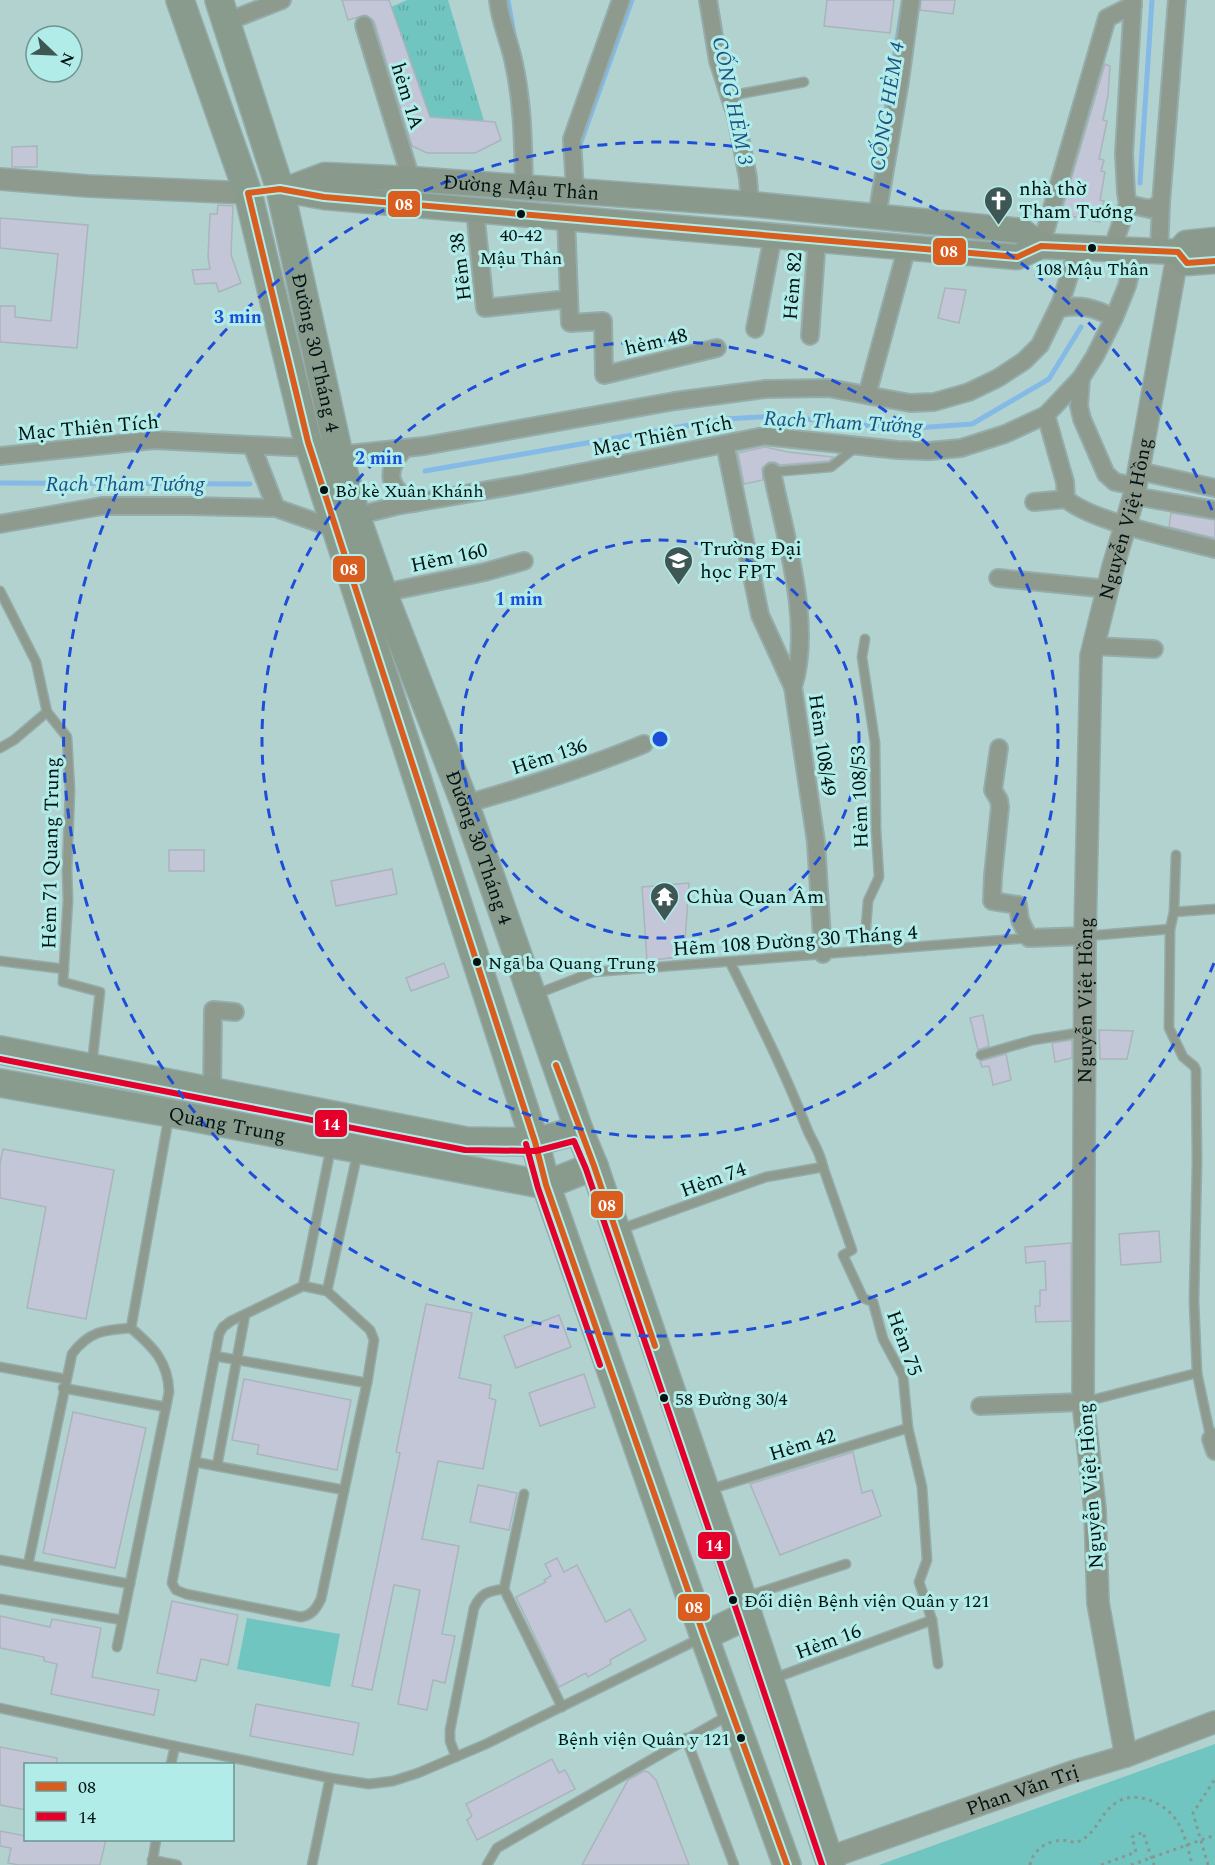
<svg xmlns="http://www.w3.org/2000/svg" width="1215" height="1865" viewBox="0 0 1215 1865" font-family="Spectral,serif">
<defs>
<pattern id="grass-tufts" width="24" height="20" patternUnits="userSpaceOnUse" patternTransform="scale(1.5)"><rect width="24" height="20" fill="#70c5c1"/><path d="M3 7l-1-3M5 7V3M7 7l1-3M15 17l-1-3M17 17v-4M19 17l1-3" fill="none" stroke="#5fa8a5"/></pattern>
</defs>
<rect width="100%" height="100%" fill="#b2d2d0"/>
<path fill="url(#grass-tufts)" d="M407,0H448L484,121L430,117L391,7Z"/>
<g fill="#70c5c1">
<path d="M247,1618L340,1634L330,1687L237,1669Z"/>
<path d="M1215,1744V1865H879Z"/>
</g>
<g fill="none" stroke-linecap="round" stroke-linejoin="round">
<g stroke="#85bae6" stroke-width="5">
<path d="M508,0L515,40"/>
<path d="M580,145L632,0"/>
<path d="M877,167L903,2"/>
<path d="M1140,183L1152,0"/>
<path d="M425,471L725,419L779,416L901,429L972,424L1049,379L1081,327"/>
<path d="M0,483L250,484"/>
</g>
</g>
<g fill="#c2c6d7" stroke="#aab4bb" stroke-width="1.5">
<path d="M342,0H389L430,117L495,122L501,140L475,153H427L412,146L374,21L366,15L348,20Z"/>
<path d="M827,0H894L890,33L824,26Z"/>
<path d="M921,0H955L953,14L920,10Z"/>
<path d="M1105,64L1110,66L1108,96L1103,120L1107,121L1099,159L1104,160L1101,171L1105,172L1100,200L1104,201L1100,222L1061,214Z"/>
<path d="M37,146V167H12V147Z"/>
<path d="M218,205L233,206L231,255L241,283L219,292L216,283L195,284L192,270L210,269L208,257L210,214H217Z"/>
<path d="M0,218L88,225L77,348L0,342V306H15V317L51,321L58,254L0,248Z"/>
<path d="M945,288L966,290L959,323L938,318Z"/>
<path d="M765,447L788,452L833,457L829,461L780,465L775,462H769L762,468L763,480L744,484L738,453Z"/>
<path d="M1171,513L1215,520V538L1169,527Z"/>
<rect x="169" y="850" width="35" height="21"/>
<path d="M392,869L397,894L336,906L331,881Z"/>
<path d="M689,883L684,956L647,961L642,887Z"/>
<path d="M444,963L449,977L411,991L406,978Z"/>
<path d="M983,1015L989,1046L978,1050L970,1018Z"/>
<path d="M1099,1030L1133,1031L1127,1059H1100Z"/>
<path d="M1072,1040V1058L1055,1062L1052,1043Z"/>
<path d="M1006,1054L1011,1080L993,1085L989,1066L982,1067L980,1061Z"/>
<path d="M3,1149L114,1170L86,1319L27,1308L46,1207L0,1198V1163Z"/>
<path d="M1159,1231L1161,1262L1121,1265L1119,1234Z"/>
<path d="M1071,1243V1321L1036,1322L1035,1306H1040V1290H1046L1045,1261L1026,1263L1025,1247Z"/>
<path d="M426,1304L472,1313L459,1378L491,1385L489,1398L496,1400L483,1469L438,1461L422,1539L459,1546L442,1634L455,1636L445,1683L433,1680L427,1710L398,1704L420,1590L394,1585L372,1690L352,1686L400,1453L396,1452Z"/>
<path d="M559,1315L571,1347L516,1368L504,1336Z"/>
<path d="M584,1374L595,1407L540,1426L529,1393Z"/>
<path d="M244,1379L351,1400L337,1470L257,1454L259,1445L232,1440Z"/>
<path d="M73,1412L146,1428L115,1568L43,1553Z"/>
<path d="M853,1452L862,1493L872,1490L881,1516L780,1555L750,1484Z"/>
<path d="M478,1485L517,1493L509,1530L470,1522Z"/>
<path d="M557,1558L564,1572L577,1565L606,1622L630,1609L646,1640L610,1660L611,1664L588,1677L586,1673L559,1687L516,1597L546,1582L544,1580L551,1576L545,1564Z"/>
<path d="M172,1601L238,1615L228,1665L201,1659L196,1681L157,1673Z"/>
<path d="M0,1616L50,1627L52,1619L101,1628L92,1677L159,1690L154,1715L51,1694L57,1664L44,1661V1657L0,1648Z"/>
<path d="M256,1704L359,1723L353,1755L250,1736Z"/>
<path d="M0,1747L57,1758L56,1764H26V1810L0,1805Z"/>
<path d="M552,1759L559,1773L565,1770L575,1789L477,1840L467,1820L472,1816L466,1804Z"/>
<path d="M644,1771L648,1772L656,1780L689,1865H582L628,1780Z"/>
<path d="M0,1831L26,1836V1839H106L100,1865H19L8,1863L11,1848L0,1846Z"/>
</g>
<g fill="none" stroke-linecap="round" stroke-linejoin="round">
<defs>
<g id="service">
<path d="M729,96L804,82"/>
<path d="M772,472L831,467L857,446"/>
<path d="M0,591L36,662L47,712L67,737L70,790L67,871L68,900L63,982L100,992L92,1064"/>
<path d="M0,748L14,740L47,712"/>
<path d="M1174,912L1176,855"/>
<path d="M1087,936L1170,929"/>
<path d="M864,951L868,901L879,877L876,829L875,743L862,657L865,639"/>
<path d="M0,961L64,969"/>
<path d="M730,962C757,1017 785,1072 807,1129C813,1143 820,1151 823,1167L852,1250L843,1255L863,1298L873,1302L883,1339L903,1376L908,1428L922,1487L927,1560L919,1582L932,1620L938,1664"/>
<path d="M534,995L593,972L1029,938"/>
<path d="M981,1055L1033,1040L1084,1032"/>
<path d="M621,1229L766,1177L823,1167"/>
<path d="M303,1286L327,1291L370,1330L374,1340L367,1383L321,1599C316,1609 312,1615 301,1617L186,1594L176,1590L172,1583L219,1334L223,1327L231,1321Z"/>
<path d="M303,1286L331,1147"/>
<path d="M327,1291L358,1151"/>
<path d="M215,1356L367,1383"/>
<path d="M0,1367L65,1379"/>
<path d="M63,1388L166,1407"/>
<path d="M1084,1402L1197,1373"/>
<path d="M1211,1439L1197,1373L1194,1301L1197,1162L1196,1070L1194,1066L1183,1057L1169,1028L1170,929L1174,912L1215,909"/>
<path d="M195,1462L344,1490"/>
<path d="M217,1466L245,1315"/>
<path d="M708,1490L908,1428"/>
<path d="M524,1494L504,1589L562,1707"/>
<path d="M0,1560L130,1584"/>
<path d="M28,1565L72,1354C89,1331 104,1330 131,1328"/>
<path d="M745,1597L846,1564"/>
<path d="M0,1599L122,1620"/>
<path d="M117,1647L169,1392C168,1361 153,1347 131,1328L169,1116"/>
<path d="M772,1679L932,1620"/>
<path d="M0,1708L175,1746L330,1778L369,1784L393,1781L418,1773L486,1744L701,1638"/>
<path d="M686,1738L734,1865"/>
<path d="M456,1757L450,1741V1730L474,1608C481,1593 488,1591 504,1589"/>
<path d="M171,1764L175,1746"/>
<path d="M152,1860L177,1865"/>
<path d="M152,1865L156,1840"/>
<path d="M312,1865L330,1778"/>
<path d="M487,1865L497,1848L729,1715"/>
</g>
<g id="minor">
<path d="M498,0C500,22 510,42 514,64C523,104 523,145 524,186"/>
<path d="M708,0L718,61L736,116L748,178L750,204"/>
<path d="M1133,0L1124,154L1126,193L1128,204L1150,209L1161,203L1177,0"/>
<path d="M226,22L282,0"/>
<path d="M364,25L411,179"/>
<path d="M575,190L572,139L621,0"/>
<path d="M475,210L485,308L568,299"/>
<path d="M877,216L900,81L911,0"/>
<path d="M566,218L570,323L603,321L604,375L717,348"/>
<path d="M1041,246L1107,18L1133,5"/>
<path d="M1112,249L1128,204"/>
<path d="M1159,251L1161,203"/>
<path d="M1058,309C1079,303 1095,308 1114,318"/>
<path d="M755,329L773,236"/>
<path d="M810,336L817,239"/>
<path d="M1081,378L1079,406L1082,419L1106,474L1115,482L1136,486"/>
<path d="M867,395L907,247"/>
<path d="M1046,415L1065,482L1066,499C1093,522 1178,539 1215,549"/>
<path d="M725,444L760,615L793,687"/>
<path d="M252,446L276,508"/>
<path d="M404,449C384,472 388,488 414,503"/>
<path d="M339,455L424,446L675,401L766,389L828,388L910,403L934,402L969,392L998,378L1024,361L1040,345L1061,302L1078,247"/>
<path d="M0,456L154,440L310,448"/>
<path d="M1139,471L1215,488"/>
<path d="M772,472C785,536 813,625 793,687L816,842L823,954"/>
<path d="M1134,496L1215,510"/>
<path d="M1034,502L1066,499"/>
<path d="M356,516L396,506L523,484L764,436L898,450L929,451L961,448L1005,434L1046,415L1081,378L1095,356L1114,318L1127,286L1136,250"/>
<path d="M0,524L102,506H187L276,508L336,529"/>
<path d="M998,578L1108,589"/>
<path d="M383,593L485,572L524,561"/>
<path d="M1094,646L1154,649"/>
<path d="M999,748L993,790L999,800L1000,807L993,876L992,901L1018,905L1020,920L1029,938L1085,936"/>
<path d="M465,804C526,787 585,768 644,744"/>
<path d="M212,1092L213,1010L235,1012"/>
<path d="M980,1406L1083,1402"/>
<path d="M1215,1437L1211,1439L1215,1451"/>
</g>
<g id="tertiary">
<path d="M0,179L88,186L248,193"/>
<path id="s1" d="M1126,1756L1098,1603L1095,1510L1083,1402L1085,936L1091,656L1113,567L1134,496L1178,252"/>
<path id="s2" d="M828,1858L1072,1772L1126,1756L1215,1722"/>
</g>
<g id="secondary">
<path d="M280,189L324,197L1017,257L1041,246L1178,252L1187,263L1215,261"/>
<path id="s3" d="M288,189L325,175L411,179L750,204L1022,231L1041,246"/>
<path d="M1178,252L1186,243L1215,240"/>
</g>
<g id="primary">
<path d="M180,0L248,193L308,442L535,1142L546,1185L704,1636L787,1865"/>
<path id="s4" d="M219,0L280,189L339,455L356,516L383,593L465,804L579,1130L594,1166L748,1615L831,1865"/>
<path d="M0,1050L466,1141L535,1142L579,1130"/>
<path id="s5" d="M0,1083L170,1113L546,1185L594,1166"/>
<path d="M704,1636L748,1615"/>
</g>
</defs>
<use href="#service" stroke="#94adab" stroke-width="11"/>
<use href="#minor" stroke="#94adab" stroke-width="20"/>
<use href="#tertiary" stroke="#94adab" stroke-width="24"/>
<use href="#secondary" stroke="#94adab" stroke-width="27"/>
<use href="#primary" stroke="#94adab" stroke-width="30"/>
<g stroke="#889891" stroke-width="3" stroke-dasharray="3 4.5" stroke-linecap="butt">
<path d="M1030,1865C1033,1846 1057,1835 1075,1843C1099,1834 1097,1815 1117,1802C1136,1790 1165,1803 1177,1821C1185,1835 1189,1850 1192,1865"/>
<path d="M1101,1865L1136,1852L1132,1837L1143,1832L1154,1865"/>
<path d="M1131,1865L1215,1835"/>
<path d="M1208,1865L1193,1813L1215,1779"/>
</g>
<use href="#service" stroke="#8e9a8d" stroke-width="8"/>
<use href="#minor" stroke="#8e9a8d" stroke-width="16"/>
<use href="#tertiary" stroke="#8e9a8d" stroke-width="21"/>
<use href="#secondary" stroke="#89998b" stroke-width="24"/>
<use href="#primary" stroke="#889b8d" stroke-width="27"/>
<defs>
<g id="bus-1">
<path d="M556,1065L594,1166L655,1346"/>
<path d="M787,1865L704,1636L546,1185L535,1142L308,442L248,193L280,189L324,197L1017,257L1041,246L1178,252L1187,263L1215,261"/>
</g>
<g id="bus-2">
<path d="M0,1059L465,1150L536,1151L574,1141L586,1169L739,1618L822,1865"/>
<path d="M526,1144L538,1188L600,1365"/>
</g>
</defs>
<use href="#bus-1" stroke="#b2ece9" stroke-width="10"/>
<use href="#bus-2" stroke="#b2ece9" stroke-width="10"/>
<use href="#bus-1" stroke="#da5d20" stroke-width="6"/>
<use href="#bus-2" stroke="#e4002b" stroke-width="6"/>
</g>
<g fill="none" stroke="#1d4ed8" stroke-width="3" stroke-dasharray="10 8">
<circle cx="660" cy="739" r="199"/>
<circle cx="660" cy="739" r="398"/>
<path d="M1214 963A597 597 0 1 1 1214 515"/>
</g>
<defs>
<symbol id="church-pin" viewBox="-11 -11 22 30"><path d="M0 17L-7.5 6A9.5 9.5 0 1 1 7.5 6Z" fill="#3e5654" stroke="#b2ece9"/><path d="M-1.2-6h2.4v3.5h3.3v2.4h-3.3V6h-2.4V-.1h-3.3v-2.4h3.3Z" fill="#fff"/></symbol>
<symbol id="university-pin" viewBox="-11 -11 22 30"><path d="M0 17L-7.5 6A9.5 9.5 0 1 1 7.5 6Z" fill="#3e5654" stroke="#b2ece9"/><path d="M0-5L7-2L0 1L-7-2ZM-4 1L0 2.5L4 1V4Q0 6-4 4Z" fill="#fff"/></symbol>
<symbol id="temple-pin" viewBox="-11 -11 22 30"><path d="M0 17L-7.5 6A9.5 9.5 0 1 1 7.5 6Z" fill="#3e5654" stroke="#b2ece9"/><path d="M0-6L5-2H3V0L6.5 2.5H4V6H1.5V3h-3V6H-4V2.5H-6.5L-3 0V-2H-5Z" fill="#fff"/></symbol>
</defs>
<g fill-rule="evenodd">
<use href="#church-pin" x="982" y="184" width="33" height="45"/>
<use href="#university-pin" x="662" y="544" width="33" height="45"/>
<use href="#temple-pin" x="648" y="880" width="33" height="45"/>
</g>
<g fill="#001312" stroke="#b2ece9" stroke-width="2">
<circle cx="521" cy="214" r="5"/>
<circle cx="1092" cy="248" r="5"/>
<circle cx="324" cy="490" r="5"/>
<circle cx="477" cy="962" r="5"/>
<circle cx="664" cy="1398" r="5"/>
<circle cx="733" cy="1600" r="5"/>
<circle cx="741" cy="1738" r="5"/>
</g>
<g text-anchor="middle" stroke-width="6" stroke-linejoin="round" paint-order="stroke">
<g font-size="18" fill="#001312" stroke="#b2ece9" text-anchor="start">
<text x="521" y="241" text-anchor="middle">40-42<tspan x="521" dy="23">Mậu Thân</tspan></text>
<text x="1092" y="275" text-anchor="middle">108 Mậu Thân</text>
<text x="335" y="497">Bờ kè Xuân Khánh</text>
<text x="488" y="969">Ngã ba Quang Trung</text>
<text x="675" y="1405">58 Đường 30/4</text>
<text x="744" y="1607">Đối diện Bệnh viện Quân y 121</text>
<text x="730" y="1745" text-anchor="end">Bệnh viện Quân y 121</text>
</g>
<g font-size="20" fill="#001312" stroke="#b2ece9">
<text transform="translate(408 96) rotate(73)" y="7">hẻm 1A</text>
<text dy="7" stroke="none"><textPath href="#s3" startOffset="236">Đường Mậu Thân</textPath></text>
<text transform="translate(460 267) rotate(-97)" y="7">Hẽm 38</text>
<text transform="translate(792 286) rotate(-86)" y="7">Hẽm 82</text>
<text transform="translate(656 341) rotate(-13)" y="7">hẻm 48</text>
<text dy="7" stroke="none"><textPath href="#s4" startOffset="366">Đường 30 Tháng 4</textPath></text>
<text transform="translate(88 427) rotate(-5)" y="7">Mạc Thiên Tích</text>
<text transform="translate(662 435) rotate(-11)" y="7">Mạc Thiên Tích</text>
<text dy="7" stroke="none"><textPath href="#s1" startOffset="1245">Nguyễn Việt Hồng</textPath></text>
<text transform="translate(449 557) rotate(-12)" y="7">Hẽm 160</text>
<text transform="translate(823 745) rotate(82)" y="7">Hẽm 108/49</text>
<text transform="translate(549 756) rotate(-18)" y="7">Hẽm 136</text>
<text transform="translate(859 797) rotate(-92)" y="7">Hẻm 108/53</text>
<text dy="7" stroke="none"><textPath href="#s4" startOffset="888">Đường 30 Tháng 4</textPath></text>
<text transform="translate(50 853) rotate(-89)" y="7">Hẻm 71 Quang Trung</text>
<text transform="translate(795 940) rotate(-4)" y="7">Hẽm 108 Đường 30 Tháng 4</text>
<text dy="7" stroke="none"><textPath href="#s1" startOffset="759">Nguyễn Việt Hồng</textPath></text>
<text dy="7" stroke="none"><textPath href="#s5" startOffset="231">Quang Trung</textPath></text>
<text transform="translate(713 1179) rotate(-20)" y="7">Hẻm 74</text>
<text transform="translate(905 1343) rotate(70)" y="7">Hẻm 75</text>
<text transform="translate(802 1444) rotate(-17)" y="7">Hẻm 42</text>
<text transform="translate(1090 1486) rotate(-94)" y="7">Nguyễn Việt Hồng</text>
<text transform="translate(828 1641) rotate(-20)" y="7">Hẻm 16</text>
<text dy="7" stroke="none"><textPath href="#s2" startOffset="206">Phan Văn Trị</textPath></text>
</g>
<g font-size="20" fill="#001312" stroke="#b2ece9" text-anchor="start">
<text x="1019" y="195">nhà thờ<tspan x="1019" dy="23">Tham Tướng</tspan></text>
<text x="700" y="555">Trường Đại<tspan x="700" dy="23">học FPT</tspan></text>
<text x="686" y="903">Chùa Quan Âm</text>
</g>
<g font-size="21" font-style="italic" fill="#1b5185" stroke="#b2ece9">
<text transform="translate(733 101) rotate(78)" y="7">CỐNG HẺM 3</text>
<text transform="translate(887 106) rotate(-81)" y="7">CỐNG HẺM 4</text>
<text transform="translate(843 422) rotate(3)" y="7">Rạch Tham Tướng</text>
<text x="125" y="491">Rạch Tham Tướng</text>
</g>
</g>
<circle cx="660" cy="739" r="9" fill="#1d4ed8" stroke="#b2ece9" stroke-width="3"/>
<g font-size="18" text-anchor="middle" font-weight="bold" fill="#1d4ed8" stroke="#b2ece9" stroke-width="6" stroke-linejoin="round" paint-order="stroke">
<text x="238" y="323">3 min</text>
<text x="379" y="464">2 min</text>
<text x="519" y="605">1 min</text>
</g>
<g stroke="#b2ece9" stroke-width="2">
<rect x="387" y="190" width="34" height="28" rx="6" fill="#da5d20"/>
<rect x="932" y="237" width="35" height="29" rx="6" fill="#da5d20"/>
<rect x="332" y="555" width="34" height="28" rx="6" fill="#da5d20"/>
<rect x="314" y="1109" width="34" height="29" rx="6" fill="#e4002b"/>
<rect x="590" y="1190" width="34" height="29" rx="6" fill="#da5d20"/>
<rect x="697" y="1531" width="34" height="29" rx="6" fill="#e4002b"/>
<rect x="677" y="1593" width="34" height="29" rx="6" fill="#da5d20"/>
</g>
<g font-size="16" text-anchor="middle" font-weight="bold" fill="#fff">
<text x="404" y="210">08</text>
<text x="949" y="257">08</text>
<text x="349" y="575">08</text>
<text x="331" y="1130">14</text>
<text x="607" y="1211">08</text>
<text x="714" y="1551">14</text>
<text x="694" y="1613">08</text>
</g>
<rect x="24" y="1763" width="210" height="78" fill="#b2ece9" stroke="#6b9593" stroke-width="1.5"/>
<rect x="36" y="1782" width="30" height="9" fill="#da5d20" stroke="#6b9593" stroke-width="1.5"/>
<text x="78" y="1793" font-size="18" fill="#001312">08</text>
<rect x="36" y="1812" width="30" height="9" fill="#e4002b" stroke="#6b9593" stroke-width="1.5"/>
<text x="78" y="1823" font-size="18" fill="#001312">14</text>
<g transform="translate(54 54) rotate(113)"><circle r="28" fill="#b2ece9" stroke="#6b9593" stroke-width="1.5"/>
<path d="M0-4.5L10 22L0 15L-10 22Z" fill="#3e5654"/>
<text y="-9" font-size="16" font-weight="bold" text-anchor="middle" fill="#001312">N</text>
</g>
</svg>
